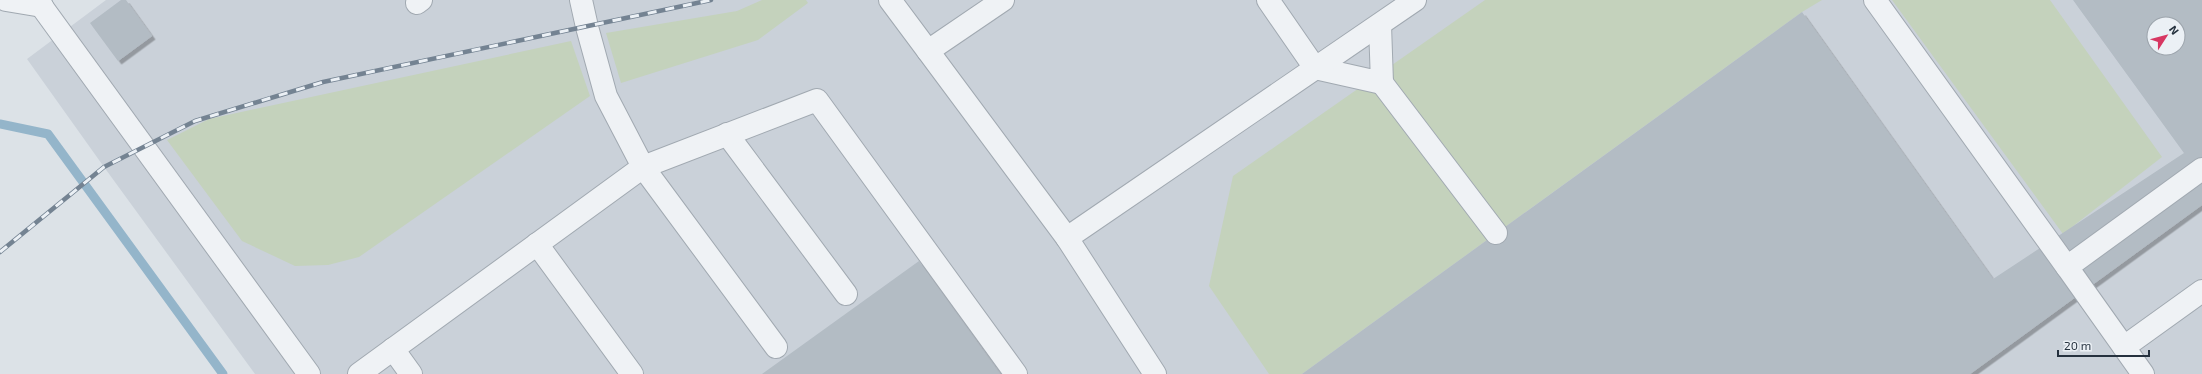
<svg xmlns="http://www.w3.org/2000/svg" width="2202" height="374" viewBox="0 0 2202 374" font-family="'Exo 2',sans-serif">
<defs>
<filter id="shadow"><feDropShadow dx="3.5" dy="3.5" stdDeviation="0" flood-color="#0004"/></filter>
</defs>
<rect width="100%" height="100%" fill="#dce2e7"/>
<path fill="#cad1d9" fill-rule="evenodd" d="M106,0H2202V374H255L104,167L27,59ZM2154,24H2178V48H2154Z"/>
<g fill="#c4d2bc">
<path d="M762,0H806L808,3L758,40L621,83L606,33L737,11Z"/>
<path d="M1485,0H1822L1802,12L1302,374H1269L1209,286L1233,176Z"/>
<path d="M1892,0H2050L2162,157L2063,234Z"/>
<path d="M571,41L590,96L359,257L328,265L295,266L242,241L167,140L209,119Z"/>
</g>
<g fill="none" stroke-linecap="round" stroke-linejoin="round">
<path stroke="#94b5ca" stroke-width="9" d="M0,124L48,134L223,374"/>
</g>
<g fill="#b3bcc4" fill-rule="evenodd" filter="url(#shadow)">
<path d="M121,0H126L152,36L118,61L90,23Z"/>
<path d="M2073,0H2202V205L1970,374H1302L1802,12L1993,279L2184,153ZM2154,24H2178V48H2154Z"/>
<path d="M919,261L1000,374H762Z"/>
</g>
<g fill="none" stroke-linecap="round" stroke-linejoin="round">
<defs>
<g id="minor">
<path d="M6,0L42,6"/>
<path d="M37,0L309,374"/>
<path d="M581,0L587,27L606,96L643,167L776,347"/>
<path d="M890,0L928,51L1003,0"/>
<path d="M1268,0L1315,68L1382,83L1380,25"/>
<path d="M1875,0L2067,267L2202,169"/>
<path d="M417,3L421,0"/>
<path d="M928,51L1067,238"/>
<path d="M1382,83L1496,233"/>
<path d="M727,134L846,294"/>
<path d="M537,244L632,374"/>
<path d="M2067,267L2143,374"/>
<path d="M2124,347L2202,291"/>
<path d="M393,349L411,374"/>
<path d="M359,374L643,167L817,100L1016,374"/>
<path d="M1155,374L1067,238L1415,0"/>
</g>
</defs>
<use href="#minor" stroke="#a1a9b1" stroke-width="24"/>
<use href="#minor" stroke="#eff2f5" stroke-width="22"/>
<defs>
<path id="rail" d="M0,252L104,167L195,121L323,82L711,0"/>
</defs>
<use href="#rail" stroke="#748392" stroke-width="4.5"/>
<use href="#rail" stroke="#ebf0f5" stroke-width="3" stroke-dasharray="9" stroke-linecap="butt"/>
</g>
<g transform="translate(2166 36) rotate(54)"><circle r="19" fill="#ebf0f5" stroke="#9ca4ac"/>
<path d="M0-3L7 15L0 10L-7 15Z" fill="#d73662"/>
<text y="-6" font-size="11" font-weight="bold" text-anchor="middle" fill="#25313e">N</text>
</g>
<path d="M2058 350v6h91v-6" fill="none" stroke="#25313e" stroke-width="2"/>
<text x="2064" y="350" font-size="12" fill="#25313e" stroke="#ebf0f5" stroke-width="3" paint-order="stroke">20 m</text>
</svg>
